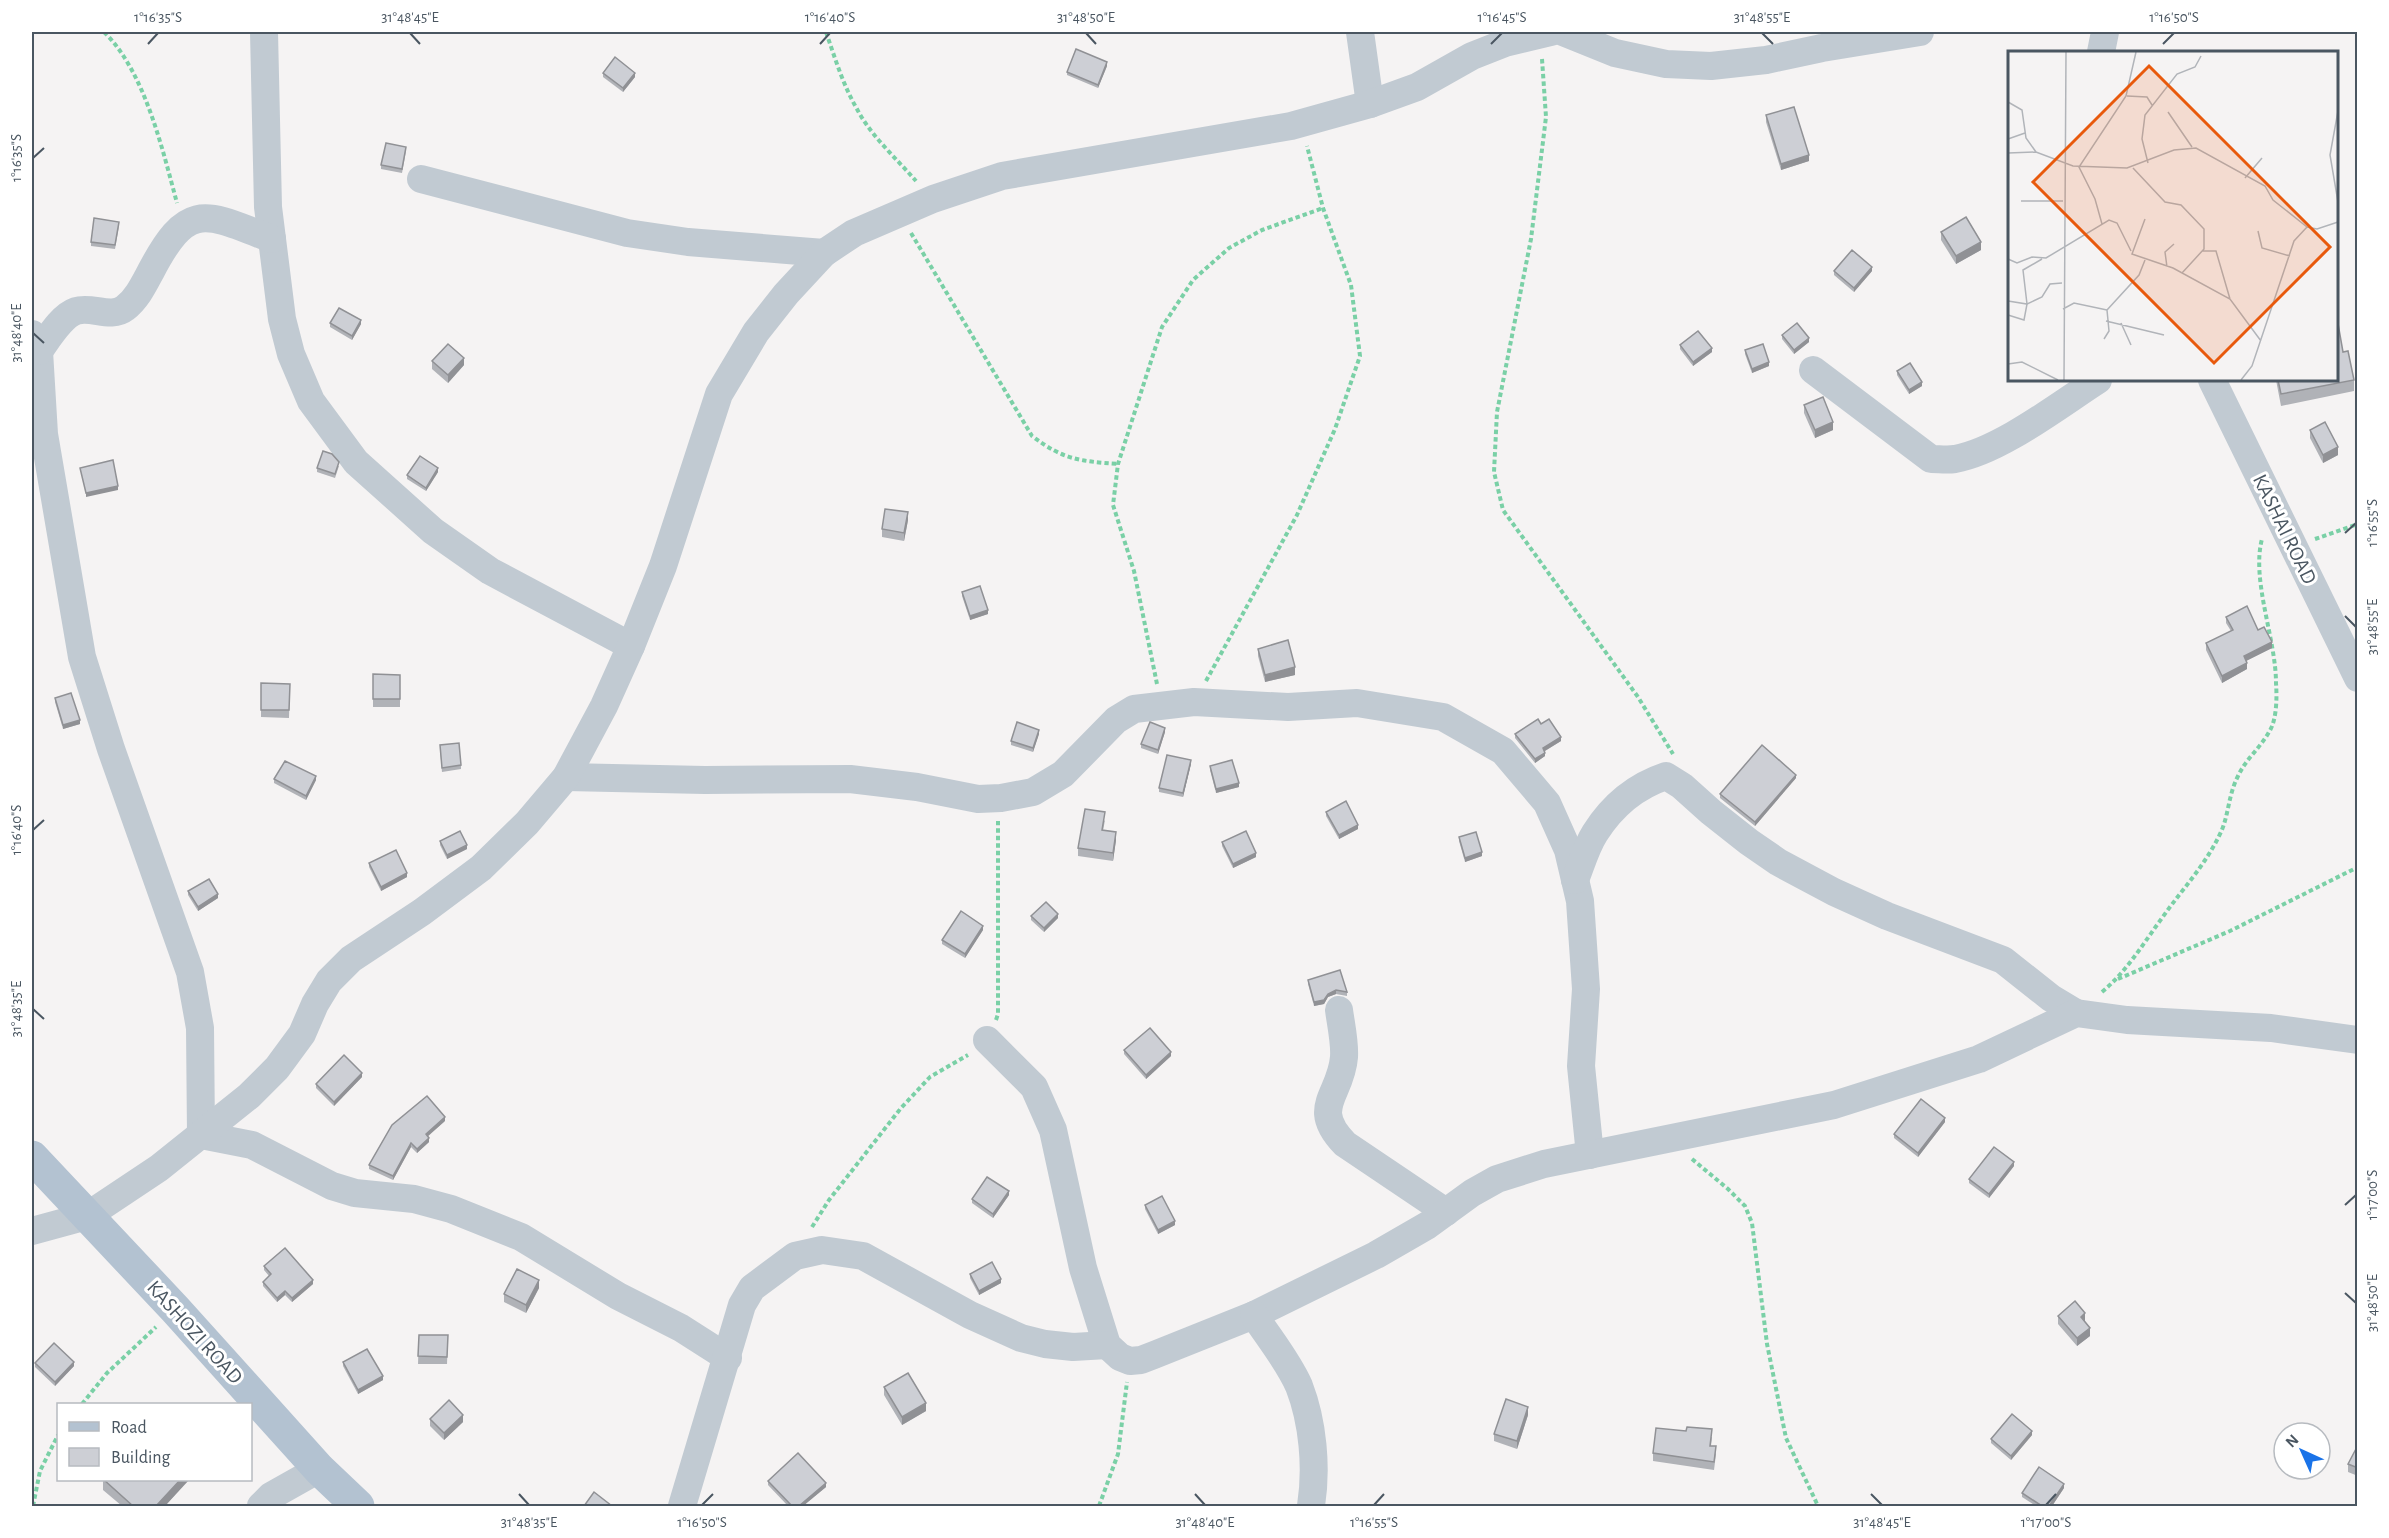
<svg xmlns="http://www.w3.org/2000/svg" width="2389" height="1538" viewBox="0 0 2389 1538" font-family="'Alegreya Sans',sans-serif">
<rect width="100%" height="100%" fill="#f5f3f3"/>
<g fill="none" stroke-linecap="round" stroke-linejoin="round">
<g stroke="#7ad0a6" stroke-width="4" stroke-dasharray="4.5 3" stroke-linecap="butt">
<path d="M104,32C145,72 162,148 177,203"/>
<path d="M826,32C835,58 843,85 857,109C871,136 896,158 916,181"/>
<path d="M1542,59L1546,117L1531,239L1497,412L1494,472L1503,510L1638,697L1673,754"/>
<path d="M911,233L1032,436C1064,460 1079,461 1118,464"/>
<path d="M2315,539L2358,524"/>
<path d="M1206,681L1297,515L1335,429L1360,356L1351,285L1323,208L1307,146"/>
<path d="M1157,684L1134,571L1113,505L1118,464L1162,327L1193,280L1229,248L1262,230L1323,208"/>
<path d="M2118,979L2230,931L2358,867"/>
<path d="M2102,992C2127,971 2143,944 2162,918C2183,888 2205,866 2221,832C2229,814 2228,796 2238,776C2246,759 2260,748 2269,732C2277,720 2277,697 2276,683C2276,639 2251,580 2262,539"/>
<path d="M996,1020L998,1014V821"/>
<path d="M1692,1159L1728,1189L1745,1206L1752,1223L1767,1344L1786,1438L1818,1506"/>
<path d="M812,1227L829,1200L901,1108L930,1077L968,1055"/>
<path d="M82,1404L107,1373L156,1327"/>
<path d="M33,1506L40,1471L58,1435"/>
<path d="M1099,1506L1118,1454L1127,1382"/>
</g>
<g stroke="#c1cad2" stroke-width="28">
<path d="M264,32L268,207L282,319L291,354L311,401L356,462L433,531L490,571L631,646"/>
<path d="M1360,32L1370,104"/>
<path d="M1563,32L1615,53L1666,64L1711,66L1766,60L1822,48L1920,32"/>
<path d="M2101,52L2105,32"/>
<path d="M421,179L627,233L688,242L824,253"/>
<path d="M32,334L39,351L44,434L82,657L111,749L190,972L200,1028L201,1135L252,1145L332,1186L355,1193L414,1199L451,1209L521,1237L618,1296L681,1328L728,1358"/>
<path d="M39,351C48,339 61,316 76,311C92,306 111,319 125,308C137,299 144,284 151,271C188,200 205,213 272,239"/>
<path d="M1813,370L1931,459C1939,459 1947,460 1955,459C2000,451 2059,405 2098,380"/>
<path d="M2212,380L2358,678"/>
<path d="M566,777L705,780L850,779L917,787L978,799L1001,798L1033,792L1063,774L1116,720L1134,709L1194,702L1288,707L1357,703L1443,717L1503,751L1547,803L1568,850L1580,901L1586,989L1581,1066L1590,1155"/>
<path d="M1575,880C1581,865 1586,847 1595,833C1612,806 1636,786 1666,776L1682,786L1711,812L1749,842L1778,862L1834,892L1887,916L2003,960L2051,998L2076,1013"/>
<path d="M1339,1010C1341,1025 1345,1042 1344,1057C1341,1096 1309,1107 1345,1144L1446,1212"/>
<path d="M987,1040L1034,1087L1053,1130L1083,1268L1107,1345L1120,1357L1130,1361L1141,1360L1154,1355L1254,1315L1376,1255L1428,1225L1472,1193L1497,1179L1544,1164L1834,1105L1979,1059L2076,1013L2127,1020L2271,1028L2358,1040"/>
<path d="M32,1231L87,1216L159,1168L249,1096L277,1068L302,1034L315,1004L329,981L351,959L422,912L481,868L527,823L566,777L604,706L631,646L663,566L719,394L756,332L786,294L824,253L854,233L933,199L1002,176L1291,126L1370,104L1417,87L1472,56L1505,43L1551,32"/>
<path d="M1254,1315C1269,1338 1288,1361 1299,1386C1313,1422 1317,1468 1311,1506"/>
<path d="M261,1506L271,1496L319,1469"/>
<path d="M682,1506L742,1305L752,1288L795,1256L822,1250L863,1256L970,1315L1021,1338L1045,1344L1073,1347L1107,1345"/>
</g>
<path stroke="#b3c2d1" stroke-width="33" d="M32,1157L175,1309L319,1469L358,1506"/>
</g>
<g fill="#b0b2b7">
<path d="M1107,66L1098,88L1067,75V72Z"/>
<path d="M603,73L635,77L623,92L603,77Z"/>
<path d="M1766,115L1809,161L1781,170L1766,122Z"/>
<path d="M406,151L402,173L381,169V165Z"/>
<path d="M119,226L115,249L91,246V242Z"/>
<path d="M1941,232L1981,250L1956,264L1941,240Z"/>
<path d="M1834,271H1872L1854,292L1834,275Z"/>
<path d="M330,323L361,324L352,340L330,327Z"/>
<path d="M1782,335L1809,342L1794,354L1782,339Z"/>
<path d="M1680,345L1712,352L1693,366L1680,349Z"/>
<path d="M1745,350L1769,366L1752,373L1745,354Z"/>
<path d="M2343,352L2354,380V391L2281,406L2276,380H2337Z"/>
<path d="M432,361L464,365L448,383L432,369Z"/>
<path d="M1897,371L1922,386L1909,394L1897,375Z"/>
<path d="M1804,405L1833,430L1815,438L1804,413Z"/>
<path d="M2310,430L2338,455L2323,463L2310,438Z"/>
<path d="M339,466L335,478L317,472V468Z"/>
<path d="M438,472L426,491L407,479V475Z"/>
<path d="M908,520L904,541L882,537V529Z"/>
<path d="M962,592L988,614L970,620L962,596Z"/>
<path d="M2226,617L2258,630L2272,648L2246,661L2247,669L2222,683L2206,650V643L2231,631L2226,623Z"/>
<path d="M1258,649L1295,675L1265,682L1258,656Z"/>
<path d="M373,674L400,675V707H373Z"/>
<path d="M261,683L290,684L289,718L261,717Z"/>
<path d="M55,698L80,724L63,729L55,702Z"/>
<path d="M1541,724L1561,741L1545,751V756L1535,763L1515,738V734Z"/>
<path d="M1165,732L1158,754L1141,748V744Z"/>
<path d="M1039,734L1033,752L1011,745V741Z"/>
<path d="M440,749L461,765V769L442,772Z"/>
<path d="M1191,764L1183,797L1159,792V788Z"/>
<path d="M1210,766L1239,787L1216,793L1210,770Z"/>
<path d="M1796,778L1755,826L1720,798V794Z"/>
<path d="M274,779L316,780L306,800L274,783Z"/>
<path d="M1326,812L1358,829L1339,839L1326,816Z"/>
<path d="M1105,820L1103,831L1116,840L1113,861L1078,856V848Z"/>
<path d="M1459,837L1482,856L1465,862L1459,841Z"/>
<path d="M440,841L467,849L447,859L440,845Z"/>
<path d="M1222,842L1256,857L1233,868L1222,846Z"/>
<path d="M369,863L407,877L381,891L369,867Z"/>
<path d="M188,891L218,898L198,911L188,895Z"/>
<path d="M1031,916L1058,918L1044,932L1031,920Z"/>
<path d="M983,930L965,958L942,944V940Z"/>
<path d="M1308,980L1347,992V996L1336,994L1328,997L1324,1004L1314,1006L1308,984Z"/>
<path d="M1124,1050L1171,1056L1146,1079L1124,1054Z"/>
<path d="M362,1077L334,1106L316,1088V1084Z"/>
<path d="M445,1121L427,1136L429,1142L417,1153L411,1147L393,1180L369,1169V1165Z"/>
<path d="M1945,1122L1918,1157L1894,1138V1134Z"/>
<path d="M2014,1166L1989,1198L1969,1183V1179Z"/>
<path d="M1009,1195L993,1218L972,1203V1199Z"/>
<path d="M1145,1205L1175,1225L1158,1234L1145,1209Z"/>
<path d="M264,1266L313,1284L292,1302L285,1295L277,1302L263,1286V1282L269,1276L264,1270Z"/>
<path d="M970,1274L1001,1283L979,1295L970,1278Z"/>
<path d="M539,1288L526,1313L504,1302V1294Z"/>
<path d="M2058,1316L2085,1321L2084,1322L2090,1336L2077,1346L2058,1324Z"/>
<path d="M419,1335H448L447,1364H418Z"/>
<path d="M343,1362L383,1380L358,1394L343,1366Z"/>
<path d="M35,1363L74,1366L55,1386L35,1367Z"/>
<path d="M884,1387L926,1411L902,1425L884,1395Z"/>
<path d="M1528,1415L1517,1449L1494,1441V1434Z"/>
<path d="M430,1419L463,1422L444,1440L430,1426Z"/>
<path d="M2032,1435L2011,1460L1991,1443V1439Z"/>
<path d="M1712,1437L1711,1446L1716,1454L1714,1470L1653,1461V1453Z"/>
<path d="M2358,1445V1476L2348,1472V1464Z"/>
<path d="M189,1479L165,1506H122L103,1490V1480Z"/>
<path d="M768,1481L826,1487L803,1506H788L768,1485Z"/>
<path d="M2064,1488L2052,1506H2036L2022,1497V1493Z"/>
</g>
<g fill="#909195">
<path d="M1107,62V66L1098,88V85Z"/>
<path d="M635,73V77L623,92V88Z"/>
<path d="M1809,155V161L1781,170V164Z"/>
<path d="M1981,242V250L1956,264V256Z"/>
<path d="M1872,267V271L1854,292V288Z"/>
<path d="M361,320V324L352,340V336Z"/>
<path d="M1809,338V342L1794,354V350Z"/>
<path d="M1712,348V352L1693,366V362Z"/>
<path d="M464,358V365L448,383V375Z"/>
<path d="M1769,362V366L1752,373V369Z"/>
<path d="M1922,382V386L1909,394V390Z"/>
<path d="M1833,422V430L1815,438V430Z"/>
<path d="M2338,447V455L2323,463V455Z"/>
<path d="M438,468V472L426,491V488Z"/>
<path d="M118,486V490L86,497V493Z"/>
<path d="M908,512V520L904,541V533Z"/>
<path d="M988,610V614L970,620V616Z"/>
<path d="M2272,642V648L2244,662V656Z"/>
<path d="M2247,663V669L2222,683V676Z"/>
<path d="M1295,667V675L1265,682V675Z"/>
<path d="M80,720V724L63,729V725Z"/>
<path d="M1165,728V732L1158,754V750Z"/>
<path d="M1039,730V734L1033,752V748Z"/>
<path d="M1561,737V741L1543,752V748Z"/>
<path d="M1545,753V756L1535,763V759Z"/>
<path d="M1191,760V764L1183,797V793Z"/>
<path d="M1796,775V778L1755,826V822Z"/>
<path d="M316,776V780L306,800V796Z"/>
<path d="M1239,783V787L1216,793V789Z"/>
<path d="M1358,825V829L1339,839V835Z"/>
<path d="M1116,832V840L1113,861V853Z"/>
<path d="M467,845V849L447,859V855Z"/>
<path d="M1482,852V856L1465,862V858Z"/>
<path d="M1256,853V857L1233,868V864Z"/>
<path d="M407,873V877L381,891V887Z"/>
<path d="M218,894V898L198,911V907Z"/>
<path d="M1058,914V918L1044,932V928Z"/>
<path d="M983,926V930L965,958V954Z"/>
<path d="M1336,990V994L1328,997L1324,1004L1314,1006V1002Z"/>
<path d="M1171,1052V1056L1146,1079V1075Z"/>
<path d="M362,1073V1077L334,1106V1102Z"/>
<path d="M445,1117V1121L426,1138V1134Z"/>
<path d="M1945,1118V1122L1918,1157V1153Z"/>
<path d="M429,1138V1142L417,1153V1149Z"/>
<path d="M411,1143V1147L393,1180V1176Z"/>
<path d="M2014,1162V1166L1989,1198V1194Z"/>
<path d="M1009,1191V1195L993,1218V1214Z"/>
<path d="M1175,1221V1225L1158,1234V1230Z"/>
<path d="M1001,1279V1283L979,1295V1291Z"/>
<path d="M313,1280V1284L292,1302V1298Z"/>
<path d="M539,1280V1288L526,1313V1305Z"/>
<path d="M285,1291V1295L277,1302V1298Z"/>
<path d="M2085,1313V1321L2081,1325V1317Z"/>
<path d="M2090,1328V1336L2077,1346V1338Z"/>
<path d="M74,1362V1366L55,1386V1382Z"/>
<path d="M383,1376V1380L358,1394V1390Z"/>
<path d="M926,1403V1411L902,1425V1417Z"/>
<path d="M1528,1407V1415L1517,1449V1441Z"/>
<path d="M463,1415V1422L444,1440V1433Z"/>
<path d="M2032,1431V1435L2011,1460V1456Z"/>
<path d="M181,1479H189V1480L165,1506H156Z"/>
<path d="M826,1483V1487L803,1506H799Z"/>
<path d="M2064,1484V1488L2052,1506H2049Z"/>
</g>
<g fill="#cdcfd5" stroke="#909195" stroke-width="1.5">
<path d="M1076,49L1107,62L1098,85L1067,72Z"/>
<path d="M615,57L635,73L623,88L603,73Z"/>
<path d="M1794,107L1809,155L1781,164L1766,115Z"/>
<path d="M386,143L406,147L402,169L381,165Z"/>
<path d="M1966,217L1981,242L1956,256L1941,232Z"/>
<path d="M94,218L119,222L115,245L91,242Z"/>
<path d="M1852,250L1872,267L1854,288L1834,271Z"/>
<path d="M339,308L361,320L352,336L330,323Z"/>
<path d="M2337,318L2343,352L2348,351L2354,380L2281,394L2278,380H2337Z"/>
<path d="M1797,323L1809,338L1794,350L1782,335Z"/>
<path d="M1698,331L1712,348L1693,362L1680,345Z"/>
<path d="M448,344L464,358L448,375L432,361Z"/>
<path d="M1763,344L1769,362L1752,369L1745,350Z"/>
<path d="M1910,363L1922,382L1909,390L1897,371Z"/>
<path d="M1823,397L1833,422L1815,430L1804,405Z"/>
<path d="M2325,422L2338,447L2323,455L2310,430Z"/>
<path d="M323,451L332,454L339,462L335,474L317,468Z"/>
<path d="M420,456L438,468L426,488L407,475Z"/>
<path d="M113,460L118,486L86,493L80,468Z"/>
<path d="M885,509L908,512L904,533L882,529Z"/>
<path d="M980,586L988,610L970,616L962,592Z"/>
<path d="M2247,606L2258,630L2264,627L2272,642L2244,656L2247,663L2222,676L2206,643L2233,630L2226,617Z"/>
<path d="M1288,640L1295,667L1265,675L1258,649Z"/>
<path d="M373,674L400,675V699H373Z"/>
<path d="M261,683L290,684L289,710H261Z"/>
<path d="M71,693L80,720L63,725L55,698Z"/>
<path d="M1538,719L1541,724L1549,719L1561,737L1543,748L1545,753L1535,759L1515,734Z"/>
<path d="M1017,722L1039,730L1033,748L1011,741Z"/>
<path d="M1150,722L1165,728L1158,750L1141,744Z"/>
<path d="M459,743L461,765L442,768L440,745Z"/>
<path d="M1762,745L1796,775L1755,822L1720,794Z"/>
<path d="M1167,755L1191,760L1183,793L1159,788Z"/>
<path d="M1232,760L1239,783L1216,789L1210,766Z"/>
<path d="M285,761L316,776L306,796L274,779Z"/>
<path d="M1346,801L1358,825L1339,835L1326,812Z"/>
<path d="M1085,809L1105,812L1102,830L1116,832L1113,853L1078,848Z"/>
<path d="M460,831L467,845L447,855L440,841Z"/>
<path d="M1246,831L1256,853L1233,864L1222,842Z"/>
<path d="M1476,832L1482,852L1465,858L1459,837Z"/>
<path d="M396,850L407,873L381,887L369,863Z"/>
<path d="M209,879L218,894L198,907L188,891Z"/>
<path d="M1046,902L1058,914L1044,928L1031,916Z"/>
<path d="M961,911L983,926L965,954L942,940Z"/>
<path d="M1340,970L1347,992L1336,990L1328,994L1324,1000L1314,1002L1308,980Z"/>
<path d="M1150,1028L1171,1052L1146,1075L1124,1050Z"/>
<path d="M344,1055L362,1073L334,1102L316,1084Z"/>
<path d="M427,1096L445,1117L426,1134L429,1138L417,1149L411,1143L393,1176L369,1165L392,1125Z"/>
<path d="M1921,1099L1945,1118L1918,1153L1894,1134Z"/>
<path d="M1994,1147L2014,1162L1989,1194L1969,1179Z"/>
<path d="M987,1177L1009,1191L993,1214L972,1199Z"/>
<path d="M1162,1196L1175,1221L1158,1230L1145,1205Z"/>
<path d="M285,1248L313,1280L292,1298L285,1291L277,1298L263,1282L271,1274L264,1266Z"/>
<path d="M992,1262L1001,1279L979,1291L970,1274Z"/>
<path d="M517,1269L539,1280L526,1305L504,1294Z"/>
<path d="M2075,1301L2085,1313L2081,1317L2090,1328L2077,1338L2058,1316Z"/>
<path d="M419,1335H448L447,1357L418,1356Z"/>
<path d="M54,1343L74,1362L55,1382L35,1363Z"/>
<path d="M367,1349L383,1376L358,1390L343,1362Z"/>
<path d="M908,1373L926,1403L902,1417L884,1387Z"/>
<path d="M1506,1399L1528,1407L1517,1441L1494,1434Z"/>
<path d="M449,1400L463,1415L444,1433L430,1419Z"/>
<path d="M2012,1414L2032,1431L2011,1456L1991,1439Z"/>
<path d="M1687,1427L1712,1429L1710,1446H1716L1714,1462L1653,1453L1656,1428L1686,1431Z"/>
<path d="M2358,1445V1468L2348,1464Z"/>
<path d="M798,1453L826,1483L799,1506H792L768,1481Z"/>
<path d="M2039,1467L2064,1484L2049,1506H2042L2022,1493Z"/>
<path d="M103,1479H181L156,1506H133Z"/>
<path d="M594,1492L612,1506H584Z"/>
</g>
<path fill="none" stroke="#4a5661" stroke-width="2" d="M410,33L420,44M1086,33L1096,44M1762,33L1773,44M148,44L158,33M820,44L830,33M1491,44L1502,33M2163,44L2174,33M33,158L44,148M33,333L44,343M2345,533L2356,523M2345,616L2356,627M33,830L44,820M33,1009L44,1019M2345,1205L2356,1195M2345,1293L2356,1303M519,1494L529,1505M1195,1494L1205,1505M1871,1494L1882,1505M702,1505L713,1494M1374,1505L1384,1494M2046,1505L2056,1494"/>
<g text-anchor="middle" stroke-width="6" stroke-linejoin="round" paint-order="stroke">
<g font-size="21" fill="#4a5661" stroke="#fff">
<text transform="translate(2285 529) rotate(64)" y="7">KASHAI ROAD</text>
<text transform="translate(195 1332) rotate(48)" y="7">KASHOZI ROAD</text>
</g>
</g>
<g transform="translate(2008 51)">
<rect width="330" height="330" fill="#f5f3f3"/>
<path fill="none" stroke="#b1b4b9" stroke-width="1.5" d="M119,45L139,46L144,54M0,51L14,59L18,87L28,101M330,60L322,104L330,151M160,61L184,96M0,88L17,82M0,102L28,101L65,115L119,117L166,99L188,97L257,135L265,149L299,176M140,112L134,88L137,64L169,23L187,16L193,5M125,117L157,151L173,154L196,178V198L174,222M237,127L254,107M13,150H55M137,168L124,203L165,217L222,248L253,290M94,173L87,148L71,116L118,45L128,1M250,180L254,197L282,205M194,200H208L222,248M0,208L9,212L24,206L38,207L101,169L109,172L123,200M159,216L157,201L166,193M0,250L19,253L15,219L34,208M55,258L66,252L99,259M0,264L16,269L19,253L34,246L42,233L54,232M98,270L156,284M113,272L123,294M96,288L101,280L99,259L131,224L137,209M0,313L14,311L50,329M56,329L58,1M233,329L244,315L286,190L299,176L309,178L330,171"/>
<path fill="#e8590c" fill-opacity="0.15" stroke="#e8590c" stroke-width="3" d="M141,15L322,196L206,312L25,131Z"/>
<rect width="330" height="330" fill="none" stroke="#4a5661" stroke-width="3"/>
</g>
<rect width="2389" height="1538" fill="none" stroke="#ffffff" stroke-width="66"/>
<rect x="57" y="1403" width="195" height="78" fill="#ffffff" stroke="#b7bbc0" stroke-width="1.5"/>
<rect x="69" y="1422" width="30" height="9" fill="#b3c2d1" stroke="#b7bbc0" stroke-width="1.5"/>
<text x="111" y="1433" font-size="18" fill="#4a5661">Road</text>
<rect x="69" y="1448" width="30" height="18" fill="#cdcfd5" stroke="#b7bbc0" stroke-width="1.5"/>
<text x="111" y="1463" font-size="18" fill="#4a5661">Building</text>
<g transform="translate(2302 1451) rotate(315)"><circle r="28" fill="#ffffff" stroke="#b7bbc0" stroke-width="1.5"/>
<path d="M0-4.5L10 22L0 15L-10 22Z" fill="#1a73e8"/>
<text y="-9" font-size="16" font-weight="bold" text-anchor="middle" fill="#4a5661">N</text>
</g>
<rect x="33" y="33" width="2323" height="1472" fill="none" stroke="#4a5661" stroke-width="2"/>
<g font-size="15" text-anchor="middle" fill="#4a5661">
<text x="158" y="22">1°16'35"S</text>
<text x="410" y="22">31°48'45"E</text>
<text x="830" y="22">1°16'40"S</text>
<text x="1086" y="22">31°48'50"E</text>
<text x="1502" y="22">1°16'45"S</text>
<text x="1762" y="22">31°48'55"E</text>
<text x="2174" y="22">1°16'50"S</text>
<text transform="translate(16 158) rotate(-90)" y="5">1°16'35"S</text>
<text transform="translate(16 333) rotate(-90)" y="5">31°48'40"E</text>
<text transform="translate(2372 523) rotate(-90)" y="5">1°16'55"S</text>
<text transform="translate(2372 627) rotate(-90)" y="5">31°48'55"E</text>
<text transform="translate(16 830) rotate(-90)" y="5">1°16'40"S</text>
<text transform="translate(16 1009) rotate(-90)" y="5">31°48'35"E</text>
<text transform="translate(2372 1195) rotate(-90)" y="5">1°17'00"S</text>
<text transform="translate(2372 1303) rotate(-90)" y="5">31°48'50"E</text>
<text x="529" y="1527">31°48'35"E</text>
<text x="702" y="1527">1°16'50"S</text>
<text x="1205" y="1527">31°48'40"E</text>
<text x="1374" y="1527">1°16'55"S</text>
<text x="1882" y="1527">31°48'45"E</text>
<text x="2046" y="1527">1°17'00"S</text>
</g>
</svg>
